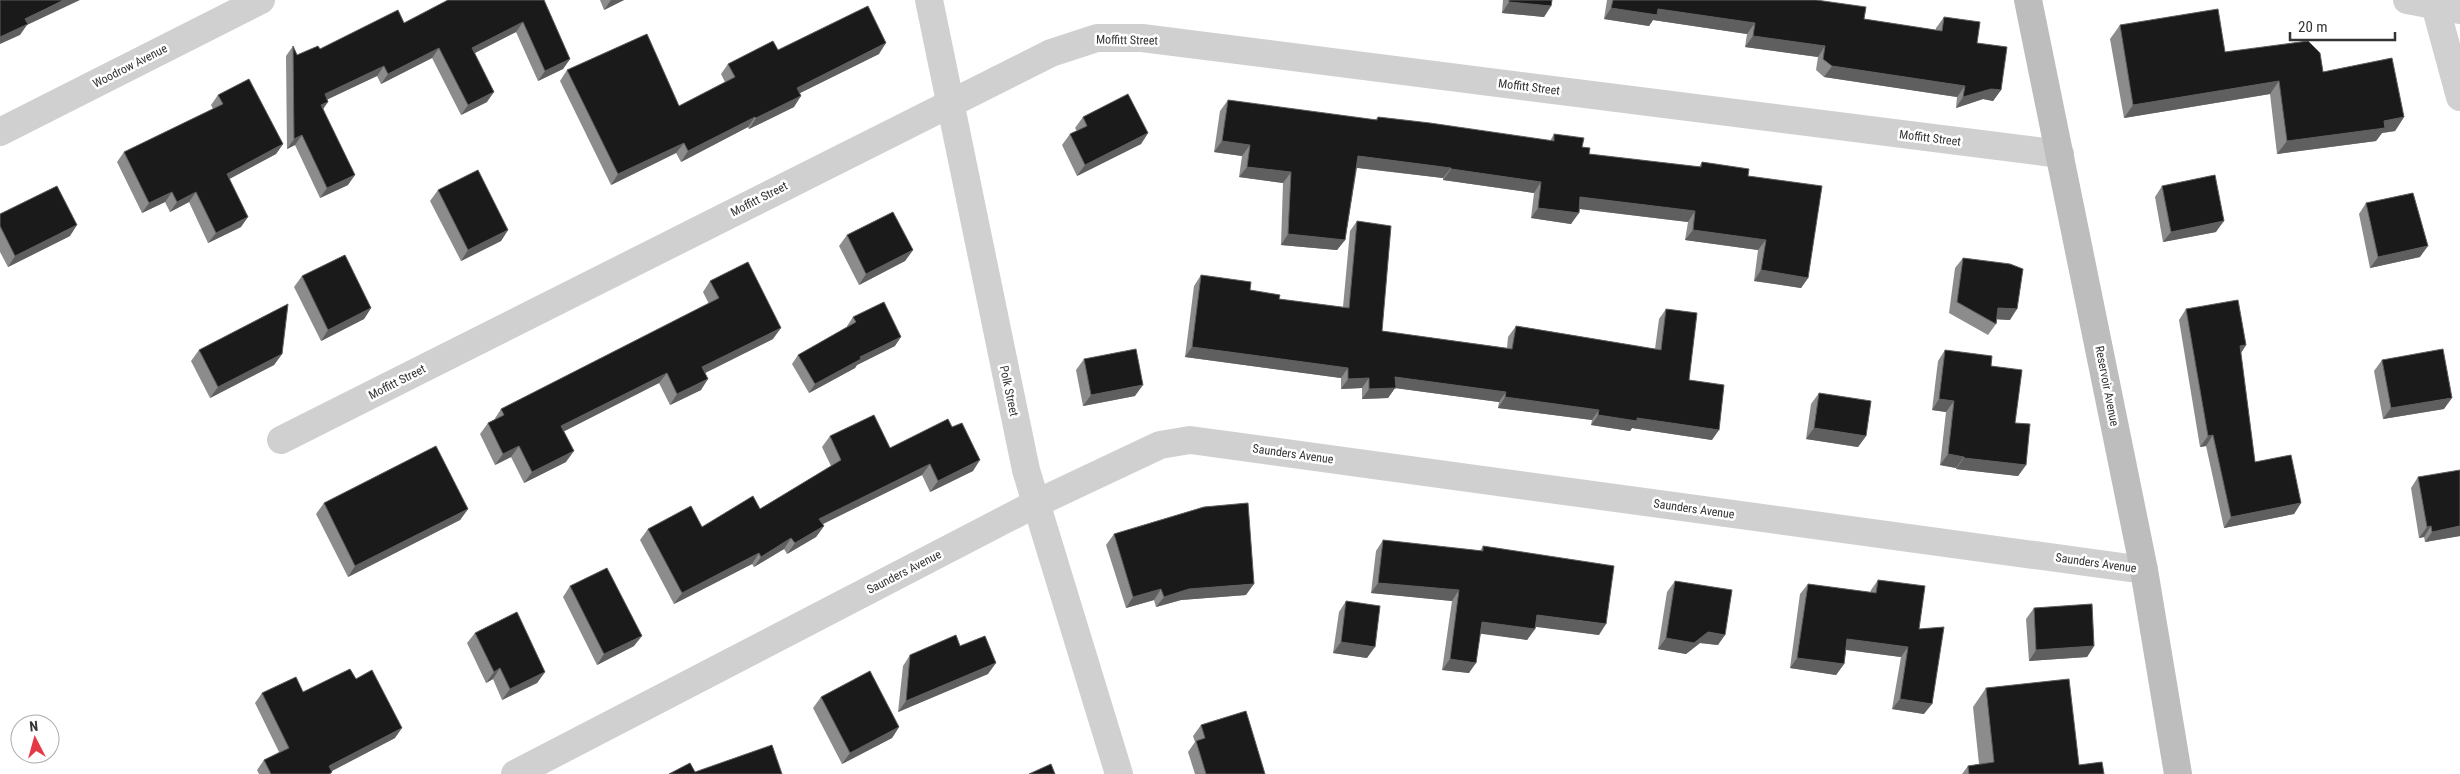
<svg xmlns="http://www.w3.org/2000/svg" width="2460" height="774" viewBox="0 0 2460 774" font-family="'Roboto Condensed',sans-serif">
<rect width="100%" height="100%" fill="#fff"/>
<g fill="none" stroke-linecap="round" stroke-linejoin="round">
<g stroke="#d0d0d0" stroke-width="28">
<path d="M929,0L1026,470L1119,774"/>
<path d="M2407,0L2460,10"/>
<path d="M2435,5L2460,97"/>
<path d="M0,132L261,0"/>
<path d="M281,440L1051,53L1097,38H1142L2060,154"/>
<path d="M515,774L1035,504L1160,445L1190,440L2144,570"/>
</g>
<path stroke="#bdbdbd" stroke-width="28" d="M2028,0L2144,570L2178,774"/>
</g>
<g fill="#8c8c8c">
<path d="M544,0L570,59L563,69L538,81L516,32L475,53L487,102L461,115L432,58L381,84L377,76L327,99L323,108L348,185L320,198L295,145L287,149L286,56L293,46L297,55L320,49L404,23Z"/>
<path d="M600,0H624L604,10Z"/>
<path d="M1503,0H1552L1551,6L1544,17L1502,13Z"/>
<path d="M1607,0H1816L1864,19L1936,30V28L1944,17L1977,43L2001,90L1993,101L1983,99L1956,108L1957,97L1824,77L1816,70L1818,57L1745,47L1747,34L1653,20L1649,26L1604,19Z"/>
<path d="M2120,25L2225,52L2323,72L2404,117L2395,131L2382,133L2376,141L2277,154L2270,94L2124,118L2110,39Z"/>
<path d="M778,50L879,54L800,93L794,107L749,129L748,127L681,162L676,153L611,185L560,81L567,70L679,106L725,82L721,74L728,64Z"/>
<path d="M218,95L283,144L276,154L229,179L241,227L208,243L189,202L170,212L165,202L142,213L117,162L124,152L213,109L211,105Z"/>
<path d="M1228,100L1375,120L1378,117L1550,141L1554,134L1582,147L1589,154L1699,167L1702,162L1748,176L1808,278L1801,288L1754,281L1758,250L1685,240L1688,222L1579,209L1571,224L1531,218L1534,193L1443,180V178L1357,168L1345,240L1337,250L1281,245L1283,183L1239,177L1242,156L1214,152L1220,111Z"/>
<path d="M1083,117L1148,133L1141,144L1077,176L1062,145L1070,134L1077,131L1075,128Z"/>
<path d="M2162,186L2216,232L2163,242L2155,197Z"/>
<path d="M438,190L508,230L501,241L461,261L430,201Z"/>
<path d="M2366,203L2420,257L2370,268L2359,214Z"/>
<path d="M0,214L70,236L8,267L0,252Z"/>
<path d="M1357,221L1382,331L1507,348L1508,337L1516,326L1655,349L1659,319L1666,309L1689,380L1712,440L1632,428L1630,431L1591,425L1592,420L1498,408L1499,402L1395,388L1388,398L1362,399V388L1341,389V378L1185,357L1194,286L1201,275L1279,299L1343,307L1350,231Z"/>
<path d="M847,235L913,250L905,261L859,285L839,246Z"/>
<path d="M1963,258L2010,320L1997,319L1996,324L1988,335L1949,313L1955,268Z"/>
<path d="M302,276L371,308L364,319L321,341L294,287Z"/>
<path d="M710,281L773,339L705,373L701,390L670,405L659,383L564,431L566,462L524,483L511,457L495,465L480,434L488,423L494,420L501,409L709,304L703,292Z"/>
<path d="M2186,309L2246,345L2241,353L2255,462L2301,503L2294,514L2224,528L2206,446L2200,447L2179,320Z"/>
<path d="M853,317L895,346L857,365L855,368L809,393L792,364L798,355L848,327L847,326Z"/>
<path d="M199,350L282,354L274,365L210,398L191,361Z"/>
<path d="M1945,350L1991,366L2015,423L2026,465L2018,476L1956,469V468L1940,465L1946,412L1932,410L1938,361Z"/>
<path d="M1084,359L1135,396L1083,406L1076,370Z"/>
<path d="M2382,360L2444,409L2383,419L2374,371Z"/>
<path d="M1819,393L1866,436L1858,447L1806,439L1811,404Z"/>
<path d="M830,436L890,448L973,471L930,492L922,475L822,524L824,526L816,537L787,554L784,549L754,567L752,564L674,604L640,540L648,529L702,527L760,509L831,466L822,447Z"/>
<path d="M2418,477L2460,536L2425,542L2424,537L2419,538L2411,488Z"/>
<path d="M324,503L468,509L460,520L348,577L316,514Z"/>
<path d="M1114,534L1246,595L1181,600L1156,607L1154,600L1126,608L1106,545Z"/>
<path d="M1383,540L1480,551L1483,546L1599,635L1535,626V629L1527,640L1481,633L1469,673L1442,670L1452,601L1371,593L1376,551Z"/>
<path d="M1878,580L1919,629L1924,714L1892,709L1901,657L1846,650L1844,664L1836,675L1790,668L1800,594L1808,584L1870,593L1871,590Z"/>
<path d="M1675,581L1718,645L1700,643L1686,654L1658,649L1667,592Z"/>
<path d="M570,586L634,646L597,665L563,597Z"/>
<path d="M1346,601L1367,658L1333,653L1339,612Z"/>
<path d="M2034,608L2094,646L2087,657L2029,661L2026,619Z"/>
<path d="M475,633L545,672L537,683L502,700L493,679L486,683L467,643Z"/>
<path d="M910,655L988,674L898,712L903,666Z"/>
<path d="M356,679L395,738L332,771L331,774H259L257,770L264,760L279,752L255,703L262,693L303,692Z"/>
<path d="M1986,688L2079,765L2104,774H1962L1968,766L1979,764L1973,707Z"/>
<path d="M821,697L899,727L892,738L842,764L813,708Z"/>
<path d="M1201,725L1265,774H1195L1188,752L1195,742L1193,736Z"/>
</g>
<g fill="#5f5f5f">
<path d="M64,0H80L27,25L20,35L0,44V37L25,19Z"/>
<path d="M611,0H624L604,10Z"/>
<path d="M1509,2L1551,6L1544,17L1502,13Z"/>
<path d="M1611,8L1658,9L1755,23L1747,34L1653,20L1649,26L1604,19Z"/>
<path d="M523,22L516,32L465,58L472,48Z"/>
<path d="M1753,36L1825,46L1818,57L1745,47Z"/>
<path d="M886,43L879,54L790,98L797,88Z"/>
<path d="M439,48L432,58L381,84L388,74Z"/>
<path d="M570,59L563,69L538,81L545,71Z"/>
<path d="M384,66L377,76L318,104L325,94Z"/>
<path d="M1832,66L1965,86L1957,97L1824,77Z"/>
<path d="M2279,81L2270,94L2124,118L2133,105Z"/>
<path d="M1991,89L2001,90L1993,101L1983,99L1956,108L1963,97Z"/>
<path d="M494,92L487,102L461,115L468,105Z"/>
<path d="M801,96L794,107L749,129L756,118Z"/>
<path d="M328,102L321,112V105Z"/>
<path d="M755,117L748,127L681,162L688,151Z"/>
<path d="M2404,117L2395,131L2382,133L2376,141L2277,154L2287,141Z"/>
<path d="M1148,133L1141,144L1077,176L1085,165Z"/>
<path d="M302,135L295,145L287,149L294,139Z"/>
<path d="M1222,141L1250,145L1242,156L1214,152Z"/>
<path d="M684,143L676,153L611,185L618,174Z"/>
<path d="M283,144L276,154L220,184L227,174Z"/>
<path d="M1358,156L1451,168L1443,178L1351,167Z"/>
<path d="M1247,167L1291,172L1283,183L1239,177Z"/>
<path d="M1451,169L1541,182L1534,193L1443,180Z"/>
<path d="M355,175L348,185L320,198L327,188Z"/>
<path d="M172,192L165,202L142,213L149,203Z"/>
<path d="M196,192L189,202L170,212L177,202Z"/>
<path d="M1580,197L1695,211L1688,222L1573,208Z"/>
<path d="M1538,208L1579,213L1571,224L1531,218Z"/>
<path d="M248,217L241,227L208,243L216,233Z"/>
<path d="M2224,221L2216,232L2163,242L2171,232Z"/>
<path d="M77,225L70,236L8,267L15,256Z"/>
<path d="M508,230L501,241L461,261L468,250Z"/>
<path d="M1693,230L1766,240L1758,250L1685,240Z"/>
<path d="M1288,234L1345,240L1337,250L1281,245Z"/>
<path d="M2428,246L2420,257L2370,268L2378,257Z"/>
<path d="M913,250L905,261L859,285L866,274Z"/>
<path d="M1761,270L1808,278L1801,288L1754,281Z"/>
<path d="M371,308L364,319L321,341L328,330Z"/>
<path d="M1998,308L2017,309L2010,320L1990,319Z"/>
<path d="M781,328L773,339L695,378L702,367Z"/>
<path d="M901,337L895,346L857,365L855,368L809,393L815,384L860,357Z"/>
<path d="M2246,345L2239,356L2240,346Z"/>
<path d="M1192,347L1348,368L1341,378L1185,357Z"/>
<path d="M282,354L274,365L210,398L218,387Z"/>
<path d="M667,373L659,383L553,437L561,426Z"/>
<path d="M1395,377L1506,392L1499,402L1395,388L1388,398L1362,399L1369,389Z"/>
<path d="M1369,378L1362,388L1341,389L1348,379Z"/>
<path d="M708,379L701,390L670,405L677,394Z"/>
<path d="M1143,385L1135,396L1083,406L1091,395Z"/>
<path d="M1505,397L1599,410L1592,420L1498,408Z"/>
<path d="M2452,398L2444,409L2383,419L2391,408Z"/>
<path d="M1939,399L1954,401L1946,412L1932,410Z"/>
<path d="M1598,415L1637,418L1719,430L1712,440L1632,428L1630,431L1591,425Z"/>
<path d="M1814,428L1866,436L1858,447L1806,439Z"/>
<path d="M2213,435L2206,446L2200,447L2208,436Z"/>
<path d="M519,446L511,457L495,465L503,454Z"/>
<path d="M574,451L566,462L524,483L532,472Z"/>
<path d="M1948,454L1964,457L1956,468L1940,465Z"/>
<path d="M1964,458L2026,465L2018,476L1956,469Z"/>
<path d="M980,460L973,471L930,492L938,481Z"/>
<path d="M930,464L922,475L811,530L819,519Z"/>
<path d="M2301,503L2294,514L2224,528L2231,517Z"/>
<path d="M468,509L460,520L348,577L355,566Z"/>
<path d="M824,526L816,537L787,554L795,543Z"/>
<path d="M2431,526L2424,537L2419,538L2427,527Z"/>
<path d="M2460,526V536L2425,542L2432,532Z"/>
<path d="M791,538L784,549L754,567L761,557Z"/>
<path d="M759,553L752,564L674,604L682,593Z"/>
<path d="M1378,583L1459,590L1452,601L1371,593Z"/>
<path d="M1254,584L1246,595L1181,600L1156,607L1164,597L1189,589Z"/>
<path d="M1161,589L1154,600L1126,608L1133,597Z"/>
<path d="M1537,615L1606,624L1599,635L1529,626Z"/>
<path d="M1482,622L1535,629L1527,640L1475,633Z"/>
<path d="M1708,632L1725,635L1718,645L1700,643L1686,654L1658,649L1666,638Z"/>
<path d="M642,636L634,646L597,665L604,654Z"/>
<path d="M1847,639L1908,647L1901,657L1840,649Z"/>
<path d="M1341,642L1375,647L1367,658L1333,653Z"/>
<path d="M2094,646L2087,657L2029,661L2036,650Z"/>
<path d="M1797,658L1844,664L1836,675L1790,668Z"/>
<path d="M1450,659L1476,663L1469,673L1442,670Z"/>
<path d="M996,663L988,674L898,712L906,701Z"/>
<path d="M500,668L493,679L486,683L494,672Z"/>
<path d="M545,672L537,683L502,700L510,689Z"/>
<path d="M1900,699L1932,704L1924,714L1892,709Z"/>
<path d="M899,727L892,738L842,764L850,753Z"/>
<path d="M402,728L395,738L326,774L329,766Z"/>
</g>
<g fill="#1a1a1a" stroke="#5f5f5f">
<path d="M0,0H64L25,19L28,24L0,37Z"/>
<path d="M448,0H544L570,59L545,71L523,22L472,48L494,92L468,105L439,48L388,74L384,66L325,94L328,102L321,105L355,175L327,188L302,135L294,139L293,46L297,55L318,46L320,49L398,10L404,23Z"/>
<path d="M1509,0H1552L1551,6L1509,2Z"/>
<path d="M1613,0H1816L1866,7L1864,19L1942,31L1944,17L1980,22L1977,43L2007,47L2001,90L1991,89L1963,97L1965,86L1832,66L1823,59L1825,46L1753,36L1755,23L1658,9L1657,15L1611,8Z"/>
<path d="M868,6L886,43L797,88L801,96L756,118L755,117L688,151L684,143L618,174L567,70L647,34L679,106L735,77L728,64L773,41L778,50Z"/>
<path d="M2218,9L2225,52L2308,41L2320,53L2323,72L2392,58L2404,117L2384,121L2385,128L2287,141L2279,81L2133,105L2120,25Z"/>
<path d="M249,79L283,144L227,174L248,217L216,233L196,192L177,202L172,192L149,203L124,152L223,104L218,95Z"/>
<path d="M1128,94L1148,133L1085,165L1070,134L1087,126L1083,117Z"/>
<path d="M1228,100L1377,120L1378,117L1430,123L1554,141V134L1584,138L1582,147L1590,148L1589,154L1701,167L1702,162L1749,169L1748,176L1822,186L1808,278L1761,270L1766,240L1693,230L1695,211L1580,197L1579,213L1538,208L1541,182L1451,169V168L1358,156L1345,240L1288,234L1291,172L1247,167L1250,145L1222,141Z"/>
<path d="M478,170L508,230L468,250L438,190Z"/>
<path d="M2215,175L2224,221L2171,232L2162,186Z"/>
<path d="M57,186L77,225L15,256L0,226V214Z"/>
<path d="M2413,193L2428,246L2378,257L2366,203Z"/>
<path d="M893,212L913,250L866,274L847,235Z"/>
<path d="M1357,221L1391,226L1382,331L1512,349L1516,326L1661,350L1666,309L1697,313L1689,380L1724,385L1719,430L1637,418V421L1598,415L1599,410L1505,397L1506,392L1395,377L1396,388L1369,389V378L1348,379V368L1192,347L1201,275L1251,282L1250,290L1280,295L1279,299L1349,308Z"/>
<path d="M345,255L371,308L328,330L302,276Z"/>
<path d="M1963,258L2010,264L2023,269L2017,309L1998,308L1996,324L1957,302Z"/>
<path d="M748,262L781,328L702,367L708,379L677,394L667,373L561,426L574,451L532,472L519,446L503,454L488,423L504,415L501,409L719,298L710,281Z"/>
<path d="M2238,300L2246,345L2240,346L2255,462L2291,455L2301,503L2231,517L2213,435L2208,436L2186,309Z"/>
<path d="M884,302L901,337L860,357L861,359L815,384L798,355L856,322L853,317Z"/>
<path d="M288,304L282,354L218,387L199,350Z"/>
<path d="M1136,349L1143,385L1091,395L1084,359Z"/>
<path d="M2443,349L2452,398L2391,408L2382,360Z"/>
<path d="M1945,350L1992,356L1991,366L2022,370L2015,423L2030,424L2026,465L1964,458V457L1948,454L1954,401L1939,399Z"/>
<path d="M1819,393L1871,401L1866,436L1814,428Z"/>
<path d="M874,415L890,448L948,419L952,427L962,423L980,460L938,481L930,464L819,519L824,526L795,543L791,538L761,557L759,553L682,593L648,529L691,506L702,527L753,496L760,509L841,460L830,436Z"/>
<path d="M436,446L468,509L355,566L324,503Z"/>
<path d="M2460,470V526L2432,532L2431,526L2427,527L2418,477Z"/>
<path d="M1248,503L1254,584L1189,589L1164,597L1161,589L1133,597L1114,534L1204,507Z"/>
<path d="M1383,540L1483,551V546L1614,566L1606,624L1537,615L1535,629L1482,622L1476,663L1450,659L1459,590L1378,583Z"/>
<path d="M607,568L642,636L604,654L570,586Z"/>
<path d="M1878,580L1925,586L1919,629L1944,627L1932,704L1900,699L1908,647L1847,639L1844,664L1797,658L1808,584L1876,593Z"/>
<path d="M1675,581L1732,590L1725,635L1708,632L1694,643L1666,638Z"/>
<path d="M1346,601L1380,606L1375,647L1341,642Z"/>
<path d="M2092,604L2094,646L2036,650L2034,608Z"/>
<path d="M517,612L545,672L510,689L500,668L494,672L475,633Z"/>
<path d="M956,635L960,646L985,636L996,663L906,701L910,655Z"/>
<path d="M350,669L356,679L372,670L402,728L329,766L332,772L329,774H271L264,760L289,748L262,693L296,677L303,692Z"/>
<path d="M870,671L899,727L850,753L821,697Z"/>
<path d="M2069,679L2079,765L2102,762L2104,774H1969L1968,766L1994,762L1986,688Z"/>
<path d="M1246,711L1265,774H1206L1196,741L1205,738L1201,725Z"/>
<path d="M772,745L782,774H669L690,763L695,772Z"/>
<path d="M1051,764L1055,774H1029Z"/>
</g>
<g text-anchor="middle" stroke-width="5" stroke-linejoin="round" paint-order="stroke">
<g font-size="12" fill="#333" stroke="#fff">
<text transform="translate(1127 40) rotate(1)" y="4">Moffitt Street</text>
<text transform="translate(130 66) rotate(-27)" y="4">Woodrow Avenue</text>
<text transform="translate(1529 87) rotate(7)" y="4">Moffitt Street</text>
<text transform="translate(1930 138) rotate(7)" y="4">Moffitt Street</text>
<text transform="translate(759 199) rotate(-27)" y="4">Moffitt Street</text>
<text transform="translate(397 382) rotate(-27)" y="4">Moffitt Street</text>
<text transform="translate(2107 386) rotate(79)" y="4">Reservoir Avenue</text>
<text transform="translate(1009 391) rotate(78)" y="4">Polk Street</text>
<text transform="translate(1293 454) rotate(8)" y="4">Saunders Avenue</text>
<text transform="translate(1694 509) rotate(8)" y="4">Saunders Avenue</text>
<text transform="translate(2096 563) rotate(8)" y="4">Saunders Avenue</text>
<text transform="translate(904 572) rotate(-27)" y="4">Saunders Avenue</text>
</g>
</g>
<g transform="translate(35 739) rotate(354)"><circle r="24" fill="#ffffff" stroke="#adadad"/>
<path d="M0-4L9 19L0 12L-9 19Z" fill="#e63946"/>
<text y="-8" font-size="14" font-weight="bold" text-anchor="middle" fill="#333333">N</text>
</g>
<path d="M2290 32v8h105v-8" fill="none" stroke="#333333" stroke-width="2.5"/>
<text x="2298" y="32" font-size="15" fill="#333333" stroke="#ffffff" stroke-width="4" paint-order="stroke">20 m</text>
</svg>
